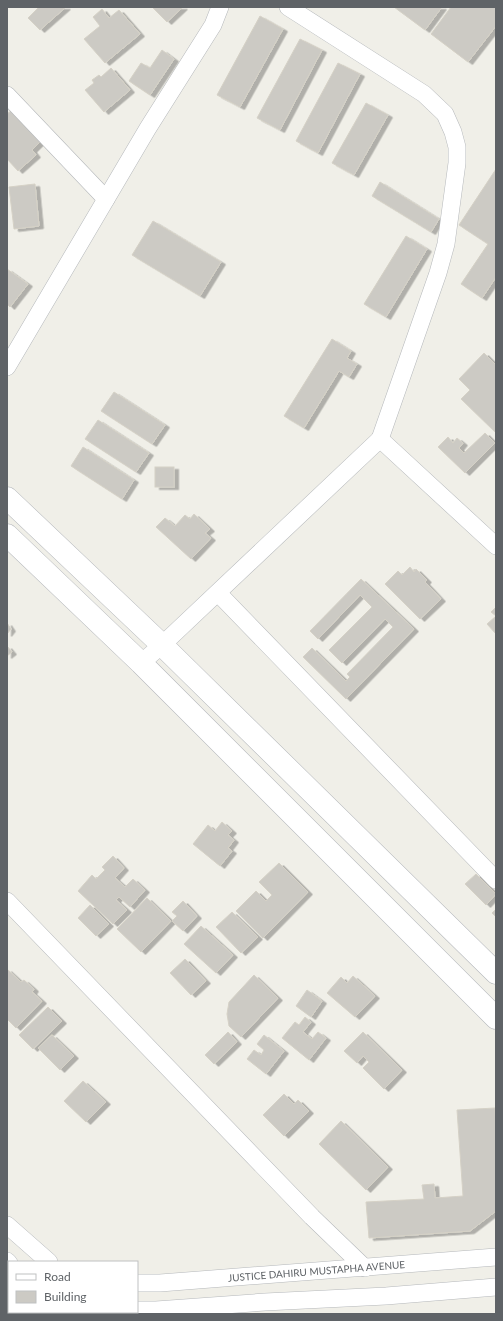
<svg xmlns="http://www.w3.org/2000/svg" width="503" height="1321" viewBox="0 0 503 1321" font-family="Lato,sans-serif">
<defs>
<filter id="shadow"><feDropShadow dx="4.5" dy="2.5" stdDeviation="0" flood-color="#0004"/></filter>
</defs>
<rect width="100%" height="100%" fill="#f0efe8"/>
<g fill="#cccac4" stroke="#d5d1c6" filter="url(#shadow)">
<path d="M39,7H66L40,30L28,18Z"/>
<path d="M152,7H183L167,22Z"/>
<path d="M394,7H442L425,30Z"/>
<path d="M451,7H496V26L468,62L431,34Z"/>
<path d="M102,9L109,18L119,10L140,34L105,63L84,39L100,26L93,17Z"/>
<path d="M260,16L283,29L240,107L217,95Z"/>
<path d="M300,39L322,50L280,130L257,118Z"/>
<path d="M162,50L174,59L150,95L129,81L141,63L150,68Z"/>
<path d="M338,63L360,74L318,153L296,141Z"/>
<path d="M111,68L130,90L104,112L85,90L94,83L92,80L99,75L101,77Z"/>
<path d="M366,103L388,115L354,175L332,163Z"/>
<path d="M12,110L40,142L32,150L36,155L18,171L7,159V114Z"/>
<path d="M496,169V277L482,298L461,284L488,244L459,225Z"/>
<path d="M380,182L439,219L431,232L372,196Z"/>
<path d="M35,184L39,226L14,229L9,187Z"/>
<path d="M153,221L221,262L200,296L132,255Z"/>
<path d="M406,236L427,249L386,317L364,304Z"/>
<path d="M7,269L28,284L10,307L7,304Z"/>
<path d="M332,339L351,351L347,358L357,364L349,377L339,371L304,428L284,416Z"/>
<path d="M484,353L496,365V433L461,399L470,390L459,379Z"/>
<path d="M114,392L165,425L152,444L101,411Z"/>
<path d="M98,420L149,453L136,472L85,439Z"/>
<path d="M485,433L495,443L465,473L438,447L448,437L453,443L457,438L463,443L459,448L464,453Z"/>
<path d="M83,447L134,480L122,499L71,466Z"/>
<rect x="155" y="467" width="19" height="20"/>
<path d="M194,514L210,529L205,533L211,538L191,559L156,527L165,518L175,526L185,515L190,519Z"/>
<path d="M410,567L414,572L416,569L427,580L425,582L441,599L420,619L385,584L398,571L402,575Z"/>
<path d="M361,579L414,629L346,699L303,657L312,648L346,681L350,677L347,674L393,627L385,619L342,663L329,650L372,607L360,595L318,639L310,631Z"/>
<path d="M496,607V634L487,624L496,616L491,612Z"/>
<path d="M7,623L11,629L7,634Z"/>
<path d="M7,646L12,652L7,656Z"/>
<path d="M222,822L232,831L228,835L234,840L228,848L232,851L220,866L193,844L208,825L215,831Z"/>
<path d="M113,856L124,868L115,878L125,887L133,879L145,890L130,907L119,897L116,900L127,910L113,924L78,891L92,875L96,879L105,870L102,867Z"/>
<path d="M279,863L308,892L263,938L236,911L256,891L266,901L272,895L259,882Z"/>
<path d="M476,874L496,894L486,905L465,884Z"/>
<path d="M147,898L171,921L141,952L117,929Z"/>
<path d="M183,901L197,916L183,931L172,921L177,916L172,912Z"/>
<path d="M90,905L109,924L96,936L78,918Z"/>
<path d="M496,909V917L492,913Z"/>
<path d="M232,912L258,937L241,953L216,927Z"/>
<path d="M201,926L233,955L216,973L184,944Z"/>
<path d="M185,959L206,981L191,995L170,973Z"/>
<path d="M7,969L21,982L24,980L34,989L32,992L42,1001L16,1028L7,1019Z"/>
<path d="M254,975L278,998L241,1037L229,1026L227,1014L229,1002Z"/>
<path d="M353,976L375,996L355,1017L327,993L341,977L347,983Z"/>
<path d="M307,990L322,1001L311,1017L296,1006Z"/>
<path d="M48,1007L62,1021L33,1049L19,1035Z"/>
<path d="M305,1017L311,1022L303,1032L312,1039L318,1032L326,1038L309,1060L282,1038L295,1022L299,1025Z"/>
<path d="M228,1032L237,1042L214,1064L205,1055Z"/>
<path d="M363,1032L402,1070L384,1089L363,1068L369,1062L363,1056L357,1063L344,1051Z"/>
<path d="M52,1035L74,1056L60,1070L38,1048Z"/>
<path d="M264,1035L284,1051L266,1074L247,1059L254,1050L261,1055L264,1050L257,1044Z"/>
<path d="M83,1081L106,1102L86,1122L64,1101Z"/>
<path d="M284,1094L294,1104L298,1100L309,1111L284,1136L263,1115Z"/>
<path d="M495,1108L496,1129V1211L470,1231L369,1238L366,1202L424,1199L422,1185L434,1184L435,1198L463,1196L457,1110Z"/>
<path d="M341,1121L388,1167L366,1190L319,1144Z"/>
</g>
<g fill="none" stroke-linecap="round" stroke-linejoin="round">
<defs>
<g id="street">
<path d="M288,7L424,94L445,114L453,132L457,147V163L446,244L438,273L380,439"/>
<path d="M7,95L106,199"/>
<path d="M7,367L148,128L213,25L220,7"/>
<path d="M218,593L496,880"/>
<path d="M141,663L162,645L380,439L496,546"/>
<path d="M7,901L312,1217L365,1268"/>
<path d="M7,1225L49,1262"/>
<path d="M7,1261L9,1263"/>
<path id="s1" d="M137,1283H160L496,1257"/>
<path d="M137,1310H156L265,1302L386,1296L496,1287"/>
</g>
<g id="secondary">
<path d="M7,498L162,645L496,973"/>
<path d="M7,535L141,663L496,1018"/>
</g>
</defs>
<use href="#street" stroke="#b5b8bb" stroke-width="18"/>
<use href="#secondary" stroke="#b4b7bb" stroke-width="23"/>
<use href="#street" stroke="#fff" stroke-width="17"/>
<use href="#secondary" stroke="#fff" stroke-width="22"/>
</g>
<g text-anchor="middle" stroke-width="4" stroke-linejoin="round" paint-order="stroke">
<g font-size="10" fill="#5f6367" stroke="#fff">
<text dy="4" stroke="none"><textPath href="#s1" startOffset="180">JUSTICE DAHIRU MUSTAPHA AVENUE</textPath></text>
</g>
</g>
<rect width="503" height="1321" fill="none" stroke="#5f6367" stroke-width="16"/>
<rect x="8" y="1261" width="130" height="52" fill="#ffffff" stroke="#bfc1c2"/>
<rect x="16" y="1274" width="20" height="6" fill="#ffffff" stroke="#bfc1c2"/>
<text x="44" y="1281" font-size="12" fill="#5f6367">Road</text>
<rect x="16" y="1291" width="20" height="12" fill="#cccac4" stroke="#bfc1c2"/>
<text x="44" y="1301" font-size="12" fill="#5f6367">Building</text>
</svg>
